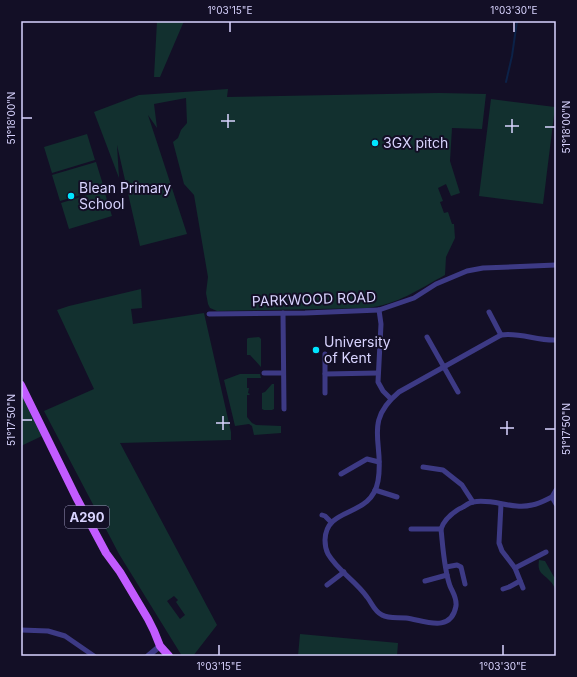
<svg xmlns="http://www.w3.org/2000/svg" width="577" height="677" viewBox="0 0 577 677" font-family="Inter,sans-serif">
<rect width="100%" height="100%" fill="#130f26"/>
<g fill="#12302f" fill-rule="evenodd">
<path d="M157,21H184L160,77H154Z"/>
<path d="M228,89L227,97L439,93L486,94L482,129L452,128L450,161L460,193L451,196L446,184L438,188L443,201L440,202L444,213L448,212L452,224H454L455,238L446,257L445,275C419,289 397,305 367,308L217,311L210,308L208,304L206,293L208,277L194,195L184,184L173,142L178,138L181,130L187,123L186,98L154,104L157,128L148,115L187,234L140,246L117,145L119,178L94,112L139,95Z"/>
<path d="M491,99L555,107L543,204L479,196Z"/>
<path d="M87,134L95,160L52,173L44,147Z"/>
<path d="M96,162L104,188L60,201L52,175Z"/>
<path d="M104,190L112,216L69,229L61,203Z"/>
<path d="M141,289L142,308L131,309L133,324L204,313L231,432V440L120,443L217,625L193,656H182L119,554L44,411L94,389L57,310L69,306ZM174,596L178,600L176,602L185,615L180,619L167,601Z"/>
<path d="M259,337L261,339V367L250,355H247V339L248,338Z"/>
<path d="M240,374H260L261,378H247V388H249L248,393L250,394L249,395H247V417L252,423L256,425L281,426V433L254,435L252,426L249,424L235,426L224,380Z"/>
<path d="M272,384H274V409L272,410H264L262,409V393L265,392Z"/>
<path d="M21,389L42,436L21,446Z"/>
<path d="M539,560L545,561L554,577H556V590C554,587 553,584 551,582C543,573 537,574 539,560Z"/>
<path d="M300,634L398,643L397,656H298Z"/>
</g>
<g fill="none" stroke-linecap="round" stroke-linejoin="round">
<path stroke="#0c2248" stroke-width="2" d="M506,82L512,56L517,21"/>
<g stroke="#3d3a85" stroke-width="5">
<path d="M379,310L381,324L378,382L383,391L391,399"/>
<path d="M489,312L501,335"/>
<path d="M283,313L284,409"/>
<path d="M209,314L305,313L379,310L414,298L436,284L467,271L483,268L556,265"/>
<path d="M427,337L458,392"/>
<path d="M556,340C537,341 520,332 501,335L399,392C362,423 385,443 378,481C371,519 326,505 325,540C325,545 326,550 328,554C338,571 356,581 367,597C372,603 374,611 382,615C389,619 398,617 406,618C423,620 451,634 456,606C457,598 453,593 450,586C444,569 443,548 441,529C444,520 451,514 459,509C464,507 468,503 473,502C493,498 512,510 532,505C539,504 546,500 552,497L556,490"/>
<path d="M325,354V393"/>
<path d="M264,373H283"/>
<path d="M325,374L378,373"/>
<path d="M423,467L443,470L462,485L473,502"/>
<path d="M341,474L367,459L379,462"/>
<path d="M375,490L397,497"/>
<path d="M552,497L556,504"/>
<path d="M501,504L499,543L502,551L515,568L523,588"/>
<path d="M322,515L325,516L331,522"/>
<path d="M411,529H441"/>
<path d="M446,567L457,565L461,567L465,584"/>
<path d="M515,568L546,552"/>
<path d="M425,581L447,575"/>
<path d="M327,585L344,572"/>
<path d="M503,589L509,587L520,581"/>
<path d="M21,630L48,631L65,636L94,656"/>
</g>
<path stroke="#3d3a85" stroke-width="6" d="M148,656L160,646"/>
<path stroke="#c25bff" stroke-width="8" d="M21,385L76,497L106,553L120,572L148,619L154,631L160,646L169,656"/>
</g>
<path fill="none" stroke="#d9d4ff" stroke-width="1.5" d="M230,32V22M514,32V22M22,118H32M221,121H235M505,126H519M545,127H555M228,128V114M512,133V119M22,420H32M216,423H230M500,428H514M545,429H555M223,430V416M507,435V421M219,655V645M503,655V645"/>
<g fill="#00e5ff" stroke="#130f26" stroke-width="1.5">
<circle cx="375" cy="143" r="4"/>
<circle cx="71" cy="196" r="4"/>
<circle cx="316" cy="350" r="4"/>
</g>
<g text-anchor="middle" stroke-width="4" stroke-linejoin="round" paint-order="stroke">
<rect fill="#130f26" stroke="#9e99be" stroke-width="1" x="65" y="506" width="44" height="22" rx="3"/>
<g font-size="13" font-weight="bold" fill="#d9d4ff">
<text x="87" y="522">A290</text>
</g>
<g font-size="14" fill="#d9d4ff" stroke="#130f26" text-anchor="start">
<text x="383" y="148">3GX pitch</text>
<text x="79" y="193">Blean Primary<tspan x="79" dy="16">School</tspan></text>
<text x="324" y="347">University<tspan x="324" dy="16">of Kent</tspan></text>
</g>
<g font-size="14" fill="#d9d4ff" stroke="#130f26">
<text transform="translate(314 299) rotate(-2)" y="5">PARKWOOD ROAD</text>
</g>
</g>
<rect width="577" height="677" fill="none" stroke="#130f26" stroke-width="44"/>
<rect x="22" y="22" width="533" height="633" fill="none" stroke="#d9d4ff" stroke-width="1.5"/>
<g font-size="10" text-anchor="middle" fill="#d9d4ff">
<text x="230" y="14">1°03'15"E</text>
<text x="514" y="14">1°03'30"E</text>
<text transform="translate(11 118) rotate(-90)" y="4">51°18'00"N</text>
<text transform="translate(566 127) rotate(-90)" y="4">51°18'00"N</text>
<text transform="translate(11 420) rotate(-90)" y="4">51°17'50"N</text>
<text transform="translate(566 429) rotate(-90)" y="4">51°17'50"N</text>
<text x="219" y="670">1°03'15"E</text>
<text x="503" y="670">1°03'30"E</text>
</g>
</svg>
